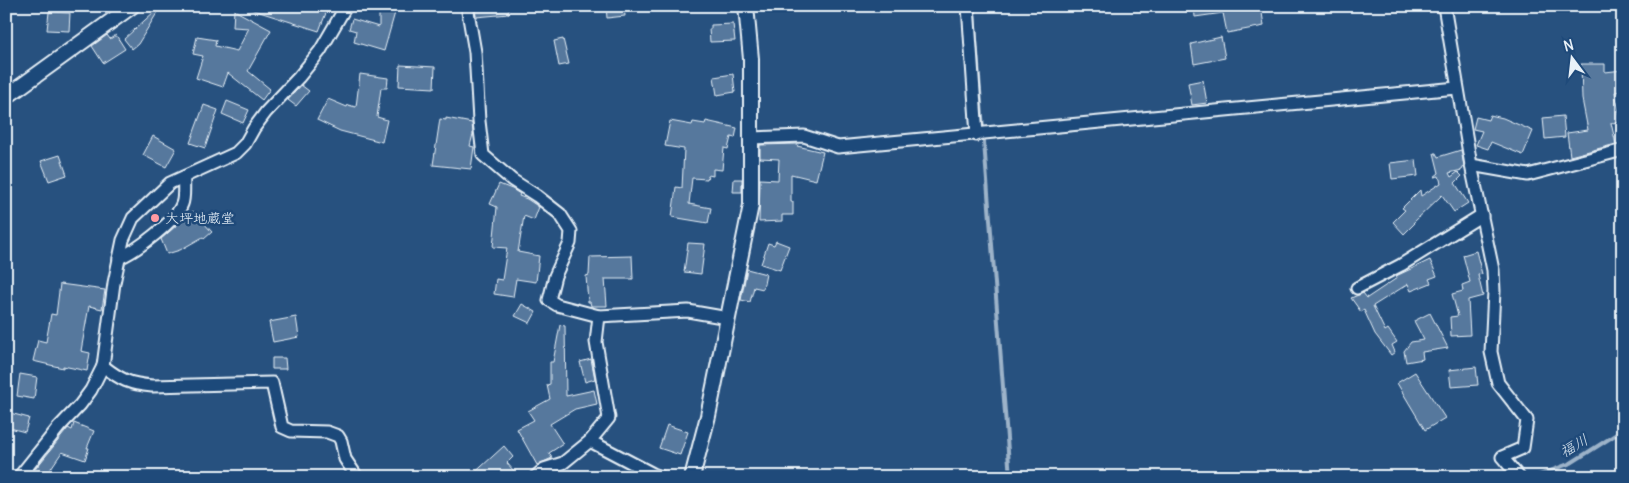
<svg xmlns="http://www.w3.org/2000/svg" width="1629" height="483" viewBox="0 0 1629 483" font-family="Delius,'Klee One',sans-serif">
<rect width="100%" height="100%" fill="#27517f"/>
<filter id="ink" filterUnits="userSpaceOnUse"><feTurbulence type="fractalNoise" baseFrequency=".02" numOctaves="2"/><feDisplacementMap in="SourceGraphic" scale="10" xChannelSelector="R" yChannelSelector="G"/><feConvolveMatrix kernelMatrix="1 2 1 2 8 2 1 2 1" color-interpolation-filters="sRGB"/></filter>
<g filter="url(#ink)">
<g fill="none" stroke-linecap="round" stroke-linejoin="round">
<g stroke="#9db3c9" stroke-width="4">
<path d="M974,13L1010,477"/>
<path d="M1534,477L1571,463L1623,430"/>
</g>
</g>
<g fill="#57789d" stroke="#e8f1f8">
<path d="M248,6H269L295,10L296,6H309L326,13L319,31L247,8Z"/>
<path d="M475,6H509V14L476,17Z"/>
<path d="M606,6H624L625,16L607,18Z"/>
<path d="M1194,6H1261L1264,26L1227,33L1223,13L1195,17Z"/>
<path d="M379,9H396L384,51L354,42L356,31L349,29L352,19L379,27Z"/>
<path d="M234,10L271,30L248,71L270,89L262,100L228,73L223,87L196,78L203,56L193,54L197,37L216,40L215,46L237,51L249,28L233,27Z"/>
<path d="M155,11L157,13L138,44L132,49L124,39Z"/>
<path d="M49,12L70,13L69,31L47,30Z"/>
<path d="M733,24L735,41L710,42L709,29H711V25Z"/>
<path d="M107,35L110,39L116,35L125,49L103,63L92,46Z"/>
<path d="M1221,37L1225,58L1194,64L1191,44Z"/>
<path d="M563,39L569,64L559,66L554,41Z"/>
<path d="M1581,64H1605V72L1623,70V91L1615,92L1621,122L1611,123L1616,144L1570,156L1567,133L1588,130L1582,99Z"/>
<path d="M400,65L435,67L434,88L399,86Z"/>
<path d="M360,74L388,78L387,88H381L377,117L387,120L382,142L340,131L317,120L328,99L347,107L348,105L356,107Z"/>
<path d="M733,74L735,92L717,95L714,77Z"/>
<path d="M1203,80L1207,103L1192,105L1188,83Z"/>
<path d="M301,85L309,91L296,106L288,100Z"/>
<path d="M227,101L249,110L243,123L222,114Z"/>
<path d="M204,105L218,110L205,148L190,143Z"/>
<path d="M1490,115L1503,118L1533,131L1523,155L1491,142L1488,149L1476,145L1482,131L1473,129L1476,117L1488,120Z"/>
<path d="M1563,116L1565,137L1545,139L1543,118Z"/>
<path d="M446,118L472,123L473,134L470,146L474,147L471,169L433,165L440,119L446,120Z"/>
<path d="M670,121L692,125L693,122L705,124L706,121L737,128L735,138L731,137L728,149L724,148L722,170L713,169V176L708,175L707,179L692,178L689,204L711,208L708,223L672,217L676,187L682,188L684,149L665,146Z"/>
<path d="M153,136L176,149L166,167L143,155Z"/>
<path d="M798,144L797,146L823,152L816,180L791,174V202H793V215H782V221L759,222L760,179L778,180L779,159L760,158V145Z"/>
<path d="M1461,150L1464,166L1462,170L1449,173L1451,177L1458,172L1462,176L1455,183L1468,203L1454,212L1442,195L1413,223L1414,224L1404,234L1393,222L1405,210L1402,208L1420,190L1421,196L1441,183L1439,176L1434,177L1439,173L1434,153H1436L1438,157Z"/>
<path d="M60,155L67,175L49,181L41,161Z"/>
<path d="M1416,160L1418,176L1392,179L1390,163Z"/>
<path d="M734,179H742V192H733Z"/>
<path d="M499,184L512,189L520,194L519,196L527,199L539,207L534,220L524,216L518,252L539,256L536,282L516,279L513,297L494,294L496,279L502,280L507,248L493,247L497,207L490,204Z"/>
<path d="M193,211L212,232L204,239L203,237L180,250L167,254L161,239Z"/>
<path d="M776,241L789,246L780,270L761,264L768,243L774,245Z"/>
<path d="M688,243L705,244L701,274L684,272Z"/>
<path d="M1476,251L1482,274L1478,275L1483,296L1468,300L1470,335L1451,336L1450,317L1458,316L1452,294L1463,291L1462,285L1470,282L1463,255Z"/>
<path d="M632,256L633,279H605L607,306H591L590,302H588L586,276L589,275L590,257Z"/>
<path d="M1430,260L1437,276L1429,279L1431,283L1411,291L1408,284L1373,306L1385,331L1388,329L1397,342L1392,345L1395,352L1391,355L1375,334L1364,310L1361,312L1351,298L1363,293L1367,298L1397,278L1396,276Z"/>
<path d="M747,269L766,274L763,289L754,287L750,302L741,300Z"/>
<path d="M60,284L105,290L102,309L89,306L81,351L90,353L87,371L63,366V368L33,361L38,340L46,342L51,314L56,315Z"/>
<path d="M522,304L536,312L530,323L515,316Z"/>
<path d="M1430,313L1448,348L1422,352L1423,359L1406,362L1404,351L1411,342L1424,340L1414,321Z"/>
<path d="M296,317L299,337L273,342L269,322Z"/>
<path d="M560,325L565,326L566,396L594,390L597,404L575,409L550,424L563,444L549,453L552,458L537,465L517,429L534,420L528,411L550,399L547,385L550,384V362H553Z"/>
<path d="M272,358H285L286,369H272Z"/>
<path d="M591,359L595,379L585,382L580,362Z"/>
<path d="M1476,367L1478,385L1451,387L1449,370Z"/>
<path d="M1415,372L1445,418L1425,430L1397,383Z"/>
<path d="M20,374L37,377L34,399L17,396Z"/>
<path d="M6,412L29,418L25,432L6,427Z"/>
<path d="M74,423L94,431L87,448H89L85,460L62,452L45,477H29L65,432L68,428L72,430Z"/>
<path d="M667,425L688,432L680,455L659,448Z"/>
<path d="M504,446L513,457L507,463L519,477H470Z"/>
<path d="M628,470L642,477H624Z"/>
</g>
<g fill="none" stroke-linecap="round" stroke-linejoin="round">
<defs>
<g id="minor">
<path d="M467,6L475,52L479,121L483,155L512,180L537,196L560,214L571,231L570,243L555,276L549,300L557,305L599,316L688,311L728,318"/>
<path d="M968,6L977,135"/>
<path d="M1444,6L1471,165L1493,270L1494,291L1491,352L1498,383L1527,420L1523,448L1502,457L1519,477"/>
<path d="M751,138L804,136L838,147L1457,88"/>
<path d="M1471,165L1528,175L1623,150"/>
<path d="M119,258C136,251 176,221 182,204C185,197 183,185 184,177"/>
<path d="M1357,288L1401,265L1482,215"/>
<path d="M103,366C121,380 129,384 152,386L272,383L282,427L291,431L327,432L338,436L341,441L345,459L357,477"/>
<path d="M590,441L653,474L661,477"/>
<path d="M19,477L59,427L80,405L91,390L103,366L114,283L123,240L133,218L170,183L236,153L245,144L254,128L266,112L299,77L320,51L346,6"/>
<path d="M535,477L544,469L563,463L590,441L609,418L596,342L599,316"/>
</g>
<g id="tertiary">
<path d="M6,97L132,6"/>
<path d="M692,477L708,416L751,205V59L746,6"/>
</g>
</defs>
<use href="#minor" stroke="#e8f1f8" stroke-width="15"/>
<use href="#tertiary" stroke="#e8f1f8" stroke-width="18"/>
<use href="#minor" stroke="#1f4a7a" stroke-width="11"/>
<use href="#tertiary" stroke="#1f4a7a" stroke-width="14"/>
</g>
</g>
<circle fill="#ff9aa2" stroke="#1f4a7a" stroke-width="2" cx="155" cy="218" r="5"/>
<g text-anchor="middle" stroke-width="5" stroke-linejoin="round" paint-order="stroke">
<g font-size="14" fill="#e8f1f8" stroke="#1f4a7a" text-anchor="start">
<text x="165" y="223">大坪地蔵堂</text>
</g>
<g font-size="15" font-style="italic" fill="#d5e2ec" stroke="#1f4a7a">
<text transform="translate(1574 446) rotate(-30)" y="5">福川</text>
</g>
</g>
<rect width="1629" height="483" fill="none" stroke="#1f4a7a" stroke-width="25"/>
<rect x="12" y="12" width="1604" height="458" fill="none" stroke="#e8f1f8" stroke-width="2" filter="url(#ink)"/>
<g transform="translate(1572 58) rotate(345)" stroke="#1f4a7a" stroke-width="4" paint-order="stroke">
<path d="M0-4L9 19L0 12L-9 19Z" fill="#e8f1f8"/>
<text y="-8" font-size="14" font-weight="bold" text-anchor="middle" fill="#e8f1f8">N</text>
</g>
</svg>
